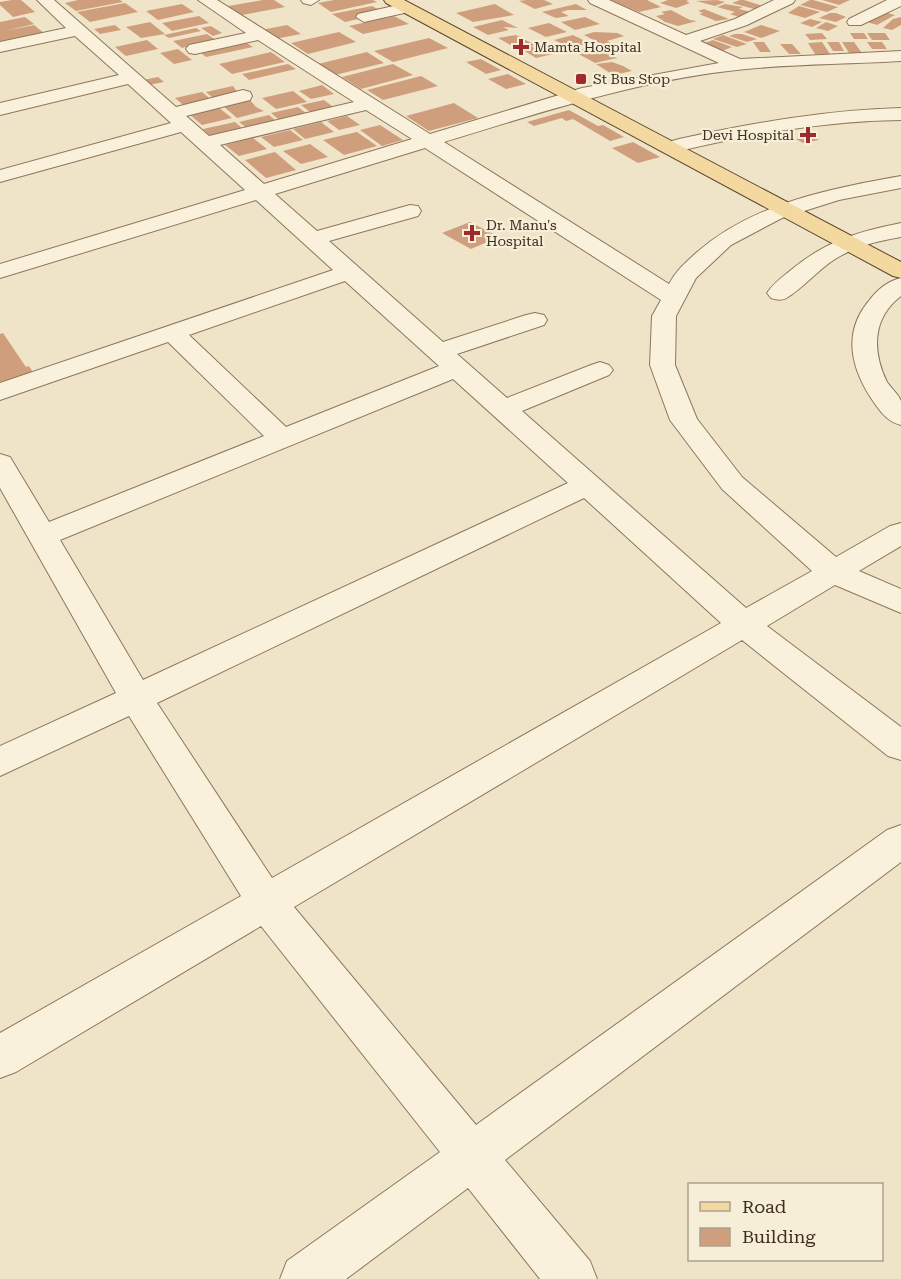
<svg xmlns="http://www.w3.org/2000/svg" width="901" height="1279" viewBox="0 0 901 1279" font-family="'Roboto Serif',serif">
<rect width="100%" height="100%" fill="#f0e4c8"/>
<g fill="#cf9f7d">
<path d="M12,0H21L35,12L13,17L0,5V2Z"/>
<path d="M78,0H120L123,2L76,11L65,3Z"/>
<path d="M263,0H274L285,7L242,15L228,6Z"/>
<path d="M334,0H373L377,2L331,12L318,3Z"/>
<path d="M526,0H544L553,4L535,9L519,1Z"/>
<path d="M609,0H647L661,7L639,12Z"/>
<path d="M668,0H689L686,1L690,3L676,8L660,3Z"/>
<path d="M717,0L725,2L715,6L696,1Z"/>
<path d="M740,0H744L763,6L754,9L732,3Z"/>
<path d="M810,0H813L838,7L827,12L800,5Z"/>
<path d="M822,0H850L839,5Z"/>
<path d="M125,3L138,12L90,22L77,12Z"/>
<path d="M182,4L194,12L158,20L146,11Z"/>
<path d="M495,4L514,15L473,22L456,13Z"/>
<path d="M576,4L587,10H568L561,12L569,16L556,18L542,12Z"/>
<path d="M725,4L743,7L739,9L751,12L739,17L730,14L735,12L717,7Z"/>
<path d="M372,6L385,13L345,22L332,14Z"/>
<path d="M799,6L820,12L805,18L788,13Z"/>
<path d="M704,9L729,19L716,21L699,14L703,13L698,11Z"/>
<path d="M671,10L690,20L697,21L678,26L665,22L656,16L665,14L661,12Z"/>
<path d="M884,12L895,15L877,25L867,22Z"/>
<path d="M830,13H836L846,17L836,22L819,18Z"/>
<path d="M199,16L209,23L172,31L162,23Z"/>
<path d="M394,16L409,24L363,34L349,26Z"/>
<path d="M25,17L34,24L5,31L34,25L44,33L0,42V22Z"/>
<path d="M585,17L600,24L575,30L561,22Z"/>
<path d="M901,17V25L892,30L883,28L893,19Z"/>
<path d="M810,19L822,22L812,27L800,23Z"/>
<path d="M502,20L518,28L503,27L509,30L488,35L473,27Z"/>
<path d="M150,22L165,34L141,38L126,27Z"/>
<path d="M826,22L838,26L828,31L816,28Z"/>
<path d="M549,23L567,32L546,37L528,28Z"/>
<path d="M115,25L121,30L100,34L94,29Z"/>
<path d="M287,25L301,34L275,39L261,30Z"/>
<path d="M761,25L780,31L761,38L744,32Z"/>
<path d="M211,26L222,33L213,36L201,28Z"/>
<path d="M196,28L201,31L169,38L164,35Z"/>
<path d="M339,32L356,42L308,54L291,43Z"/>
<path d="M594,32L617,33L624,36L607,41L616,46L609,48L584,35Z"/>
<path d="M822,33L827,39L810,40L805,34Z"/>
<path d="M850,33H864L868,39H854Z"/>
<path d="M867,33H885L890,40H872Z"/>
<path d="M207,34L216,40L182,48L173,41Z"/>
<path d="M735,34H742L757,39L747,42L729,36Z"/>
<path d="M516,35L535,45L531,46L541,52L547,51L553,54L536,58L523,50L516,51L512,49L516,48L498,38Z"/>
<path d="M573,35L587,42L578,47H568L554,40Z"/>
<path d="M723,35L747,44L737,47L713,39Z"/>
<path d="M429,38L448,48L393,62L374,51Z"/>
<path d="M147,40L158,49L126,56L115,47Z"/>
<path d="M713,40L732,47L722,51L702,44Z"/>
<path d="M753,42H764L771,52H760Z"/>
<path d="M822,42L830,54H815L808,43Z"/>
<path d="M827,42H839L844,51H833Z"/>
<path d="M842,42H854L862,53H849Z"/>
<path d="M867,42H882L887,49H872Z"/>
<path d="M247,43L253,47L206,57L201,53Z"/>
<path d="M780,44H792L801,54H789Z"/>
<path d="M587,48H600L617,58L595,63L573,51Z"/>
<path d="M178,49L192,60L174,64L160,53Z"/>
<path d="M271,52L285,62L232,74L219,64Z"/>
<path d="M367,52L384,63L335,75L318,64Z"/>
<path d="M481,59L501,70L486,74L466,62Z"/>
<path d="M612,62L623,66L632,71L613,75L596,64Z"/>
<path d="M288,64L296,69L249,80L242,74Z"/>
<path d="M393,64L413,75L361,89L342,77Z"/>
<path d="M508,74L526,84L506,89L488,79Z"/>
<path d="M421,76L438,86L383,100L367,90Z"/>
<path d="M158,77L164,82L149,85L143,80Z"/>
<path d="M322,85L334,94L311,99L299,91Z"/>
<path d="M233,86L238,93L219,103L206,92Z"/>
<path d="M293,91L307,102L276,109L262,98Z"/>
<path d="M202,92L215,103L188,109L175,98Z"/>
<path d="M250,100L256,107L264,111L237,118L223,106Z"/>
<path d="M324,100L336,109L314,115L301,105Z"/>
<path d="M454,103L478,118L429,131L406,116Z"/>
<path d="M218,107L232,118L202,125L189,114Z"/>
<path d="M298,107L310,116L283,123L271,113Z"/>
<path d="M569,110L598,126L603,125L624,137L610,141L573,119L566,121L562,118L534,126L527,122Z"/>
<path d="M269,115L280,124L250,131L239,122Z"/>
<path d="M347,116L360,125L339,130L327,121Z"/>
<path d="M235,122L248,133L215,141L203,129Z"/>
<path d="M321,122L334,132L305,139L293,129Z"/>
<path d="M380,125L403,140L382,146L360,130Z"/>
<path d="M290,130L303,140L274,147L261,137Z"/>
<path d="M357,132L377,146L344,155L323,140Z"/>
<path d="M807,133L819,140L803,143L796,139L805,137L800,134Z"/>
<path d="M253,138L267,149L239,156L225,145Z"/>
<path d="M633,142L660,157L638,163L612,148Z"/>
<path d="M310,144L328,157L301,164L283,151Z"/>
<path d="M275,152L296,170L266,178L245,160Z"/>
<path d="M470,222L499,237L471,249L442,233Z"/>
<path d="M3,333L26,367L29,366L34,374L0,384V334Z"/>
</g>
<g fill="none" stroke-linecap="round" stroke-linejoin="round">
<defs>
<g id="minor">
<path d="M37,0H54L176,107L243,90L250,92L252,96L250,100L186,116L209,136L354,102L258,40L195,54L189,53L186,49L189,45L246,33L198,0H217L430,134L582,88L719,63L590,3L588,0H609L686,35L735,19L774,0H795L793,3L747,25L700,41L740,59L901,51V61C849,64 797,64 746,69C642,79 542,112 444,142L669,284C676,271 685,263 696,253C753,203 829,189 901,176V188L839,200L782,218L731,245L696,278L676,316L675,365L697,419L742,477L836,557L890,526L901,523V546L859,571L901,589V613L835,585L767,626L901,727V760L888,756L742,640L294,907L476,1125L887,830L901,825V862L505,1160L590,1261L597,1279H540L468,1188L346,1279H280L287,1261L440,1152L261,926L16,1072L0,1078V1033L241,896L129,716L0,776V746L116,693L0,488V454L10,457L49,522L264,436L168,342L0,400V383L333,270L256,200L0,278V264L245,190L181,132L0,182V170L171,123L128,84L0,115V103L119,75L75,36L0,52V42L66,28ZM366,110L412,139L264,184L220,145ZM425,148L661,300L652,316L650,365L670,420L722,489L812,571L746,608L522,411L609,375L613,370L609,365L600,362L591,365L507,398L457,354L544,325L547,320L544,315L535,313L526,315L443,342L329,241L418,216L421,211L418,206L410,205L317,231L275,194ZM345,281L439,366L286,427L189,335ZM453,379L568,483L143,680L60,540ZM584,498L721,623L272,878L157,703Z"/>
<path d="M301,0H319L311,5L303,3Z"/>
<path d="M887,0H901V6L861,25H849L847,22L849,19Z"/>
<path d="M407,3L415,8L413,11L364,22L356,17L358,14Z"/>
<path d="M901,108V120C825,121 752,134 679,151L672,149L669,145L672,141L679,139C753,123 826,110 901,108Z"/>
<path d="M901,223V237C878,241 856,246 835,259C818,270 805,286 788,297C783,301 777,300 771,298L767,293C773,284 782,277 791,270C826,241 857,232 901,223Z"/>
<path d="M901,278V296C872,318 872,351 887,382C891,388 899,395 901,401C901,407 901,419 901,425C887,422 879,410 871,398C851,367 843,333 868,302C876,291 887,281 901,278Z"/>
</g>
<path id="major" d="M384,0H404L901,262V278L893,276L386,3Z"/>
</defs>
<use href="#minor" stroke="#8d765c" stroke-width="2"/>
<use href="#major" stroke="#5b4430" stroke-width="2"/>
<use href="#minor" fill="#faf1dc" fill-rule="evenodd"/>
<use href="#major" fill="#f3d9a0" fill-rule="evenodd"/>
</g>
<g fill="#9e2a2b" stroke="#f7eed8" stroke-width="2">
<path d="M518 38h6v6h6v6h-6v6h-6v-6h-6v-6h6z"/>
<rect x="575" y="73" width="12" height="12" rx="3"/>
<path d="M805 126h6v6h6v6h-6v6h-6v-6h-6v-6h6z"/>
<path d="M469 224h6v6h6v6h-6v6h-6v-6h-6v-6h6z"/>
</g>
<g text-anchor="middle" stroke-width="4.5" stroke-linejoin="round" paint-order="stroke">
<g font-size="14" fill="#3d2e20" stroke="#f7eed8" text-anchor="start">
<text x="534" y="52">Mamta Hospital</text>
<text x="593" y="84">St Bus Stop</text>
<text x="794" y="140" text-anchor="end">Devi Hospital</text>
<text x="486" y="230">Dr. Manu's<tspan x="486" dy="16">Hospital</tspan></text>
</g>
</g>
<rect x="688" y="1183" width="195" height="78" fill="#f7eed8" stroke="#ada18e" stroke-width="1.5"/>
<rect x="700" y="1202" width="30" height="9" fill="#f3d9a0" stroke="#ada18e" stroke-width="1.5"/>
<text x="742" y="1213" font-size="18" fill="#3d2e20">Road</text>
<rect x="700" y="1228" width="30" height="18" fill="#cf9f7d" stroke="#ada18e" stroke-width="1.5"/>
<text x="742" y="1243" font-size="18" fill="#3d2e20">Building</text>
</svg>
